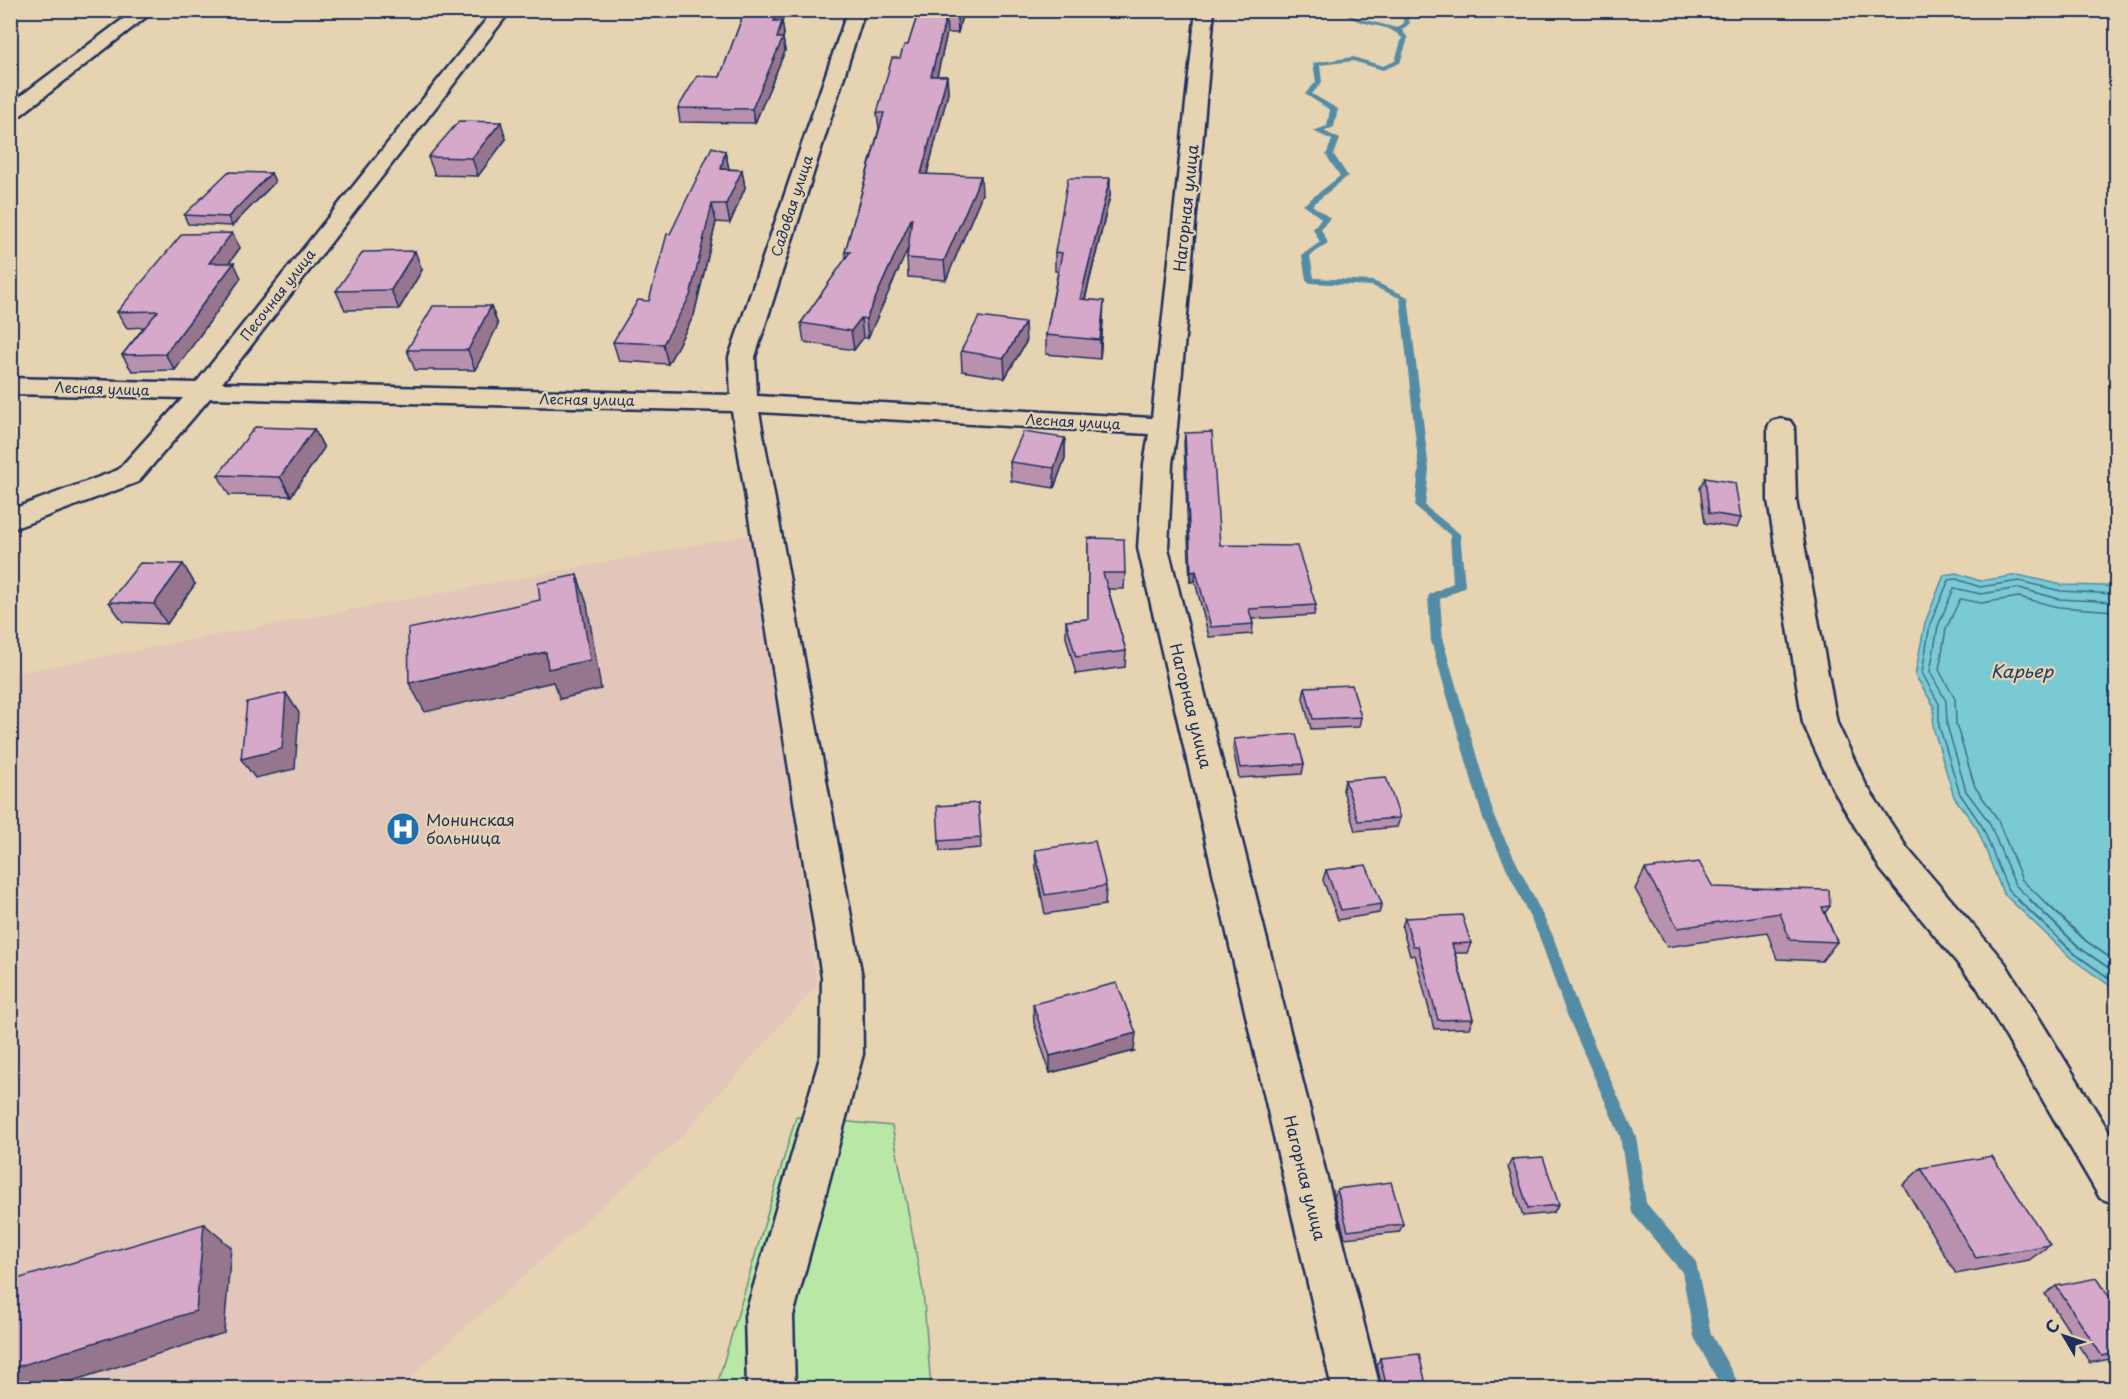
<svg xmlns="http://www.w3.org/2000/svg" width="2127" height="1399" viewBox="0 0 2127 1399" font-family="'Playpen Sans',sans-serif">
<rect width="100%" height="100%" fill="#e6d3b1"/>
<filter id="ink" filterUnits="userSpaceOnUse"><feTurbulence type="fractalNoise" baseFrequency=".0167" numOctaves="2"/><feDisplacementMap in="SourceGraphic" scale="12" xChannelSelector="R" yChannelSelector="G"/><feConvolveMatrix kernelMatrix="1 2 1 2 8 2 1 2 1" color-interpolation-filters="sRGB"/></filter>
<g filter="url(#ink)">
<path fill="#e1c6b9" d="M755,534L817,984L683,1135L397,1388H11V674Z"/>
<path fill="#b9e8a6" stroke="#6a8c82" stroke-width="1.5" d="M796,1117L892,1126L923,1291L931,1388H716Z"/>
<path fill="#7acad4" stroke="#548ca5" stroke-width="1.5" d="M1956,573L1980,581L2018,575L2062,585L2104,586L2116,588V990L2071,958L2003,893L1977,828L1954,797L1933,727L1934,706L1915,675L1925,623L1944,575Z"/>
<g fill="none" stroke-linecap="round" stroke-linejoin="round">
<g stroke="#416d8d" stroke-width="1.5">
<path d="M2020,901L2008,890L1982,826L1960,794L1939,726V704L1922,673L1930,624L1949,580L1956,579L1980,587L2019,581L2061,591L2116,594"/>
<path d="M2032,901L2015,885L1989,822L1966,791L1947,725L1946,701L1930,672L1938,626L1954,588L1981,594L2019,588L2059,599L2116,602"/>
<path d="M2044,901L2022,880L1997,818L1975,787L1956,724L1955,699L1939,670L1946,629L1960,599L1981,603L2019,597L2058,607L2116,611"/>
</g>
<g stroke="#416d8d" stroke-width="2">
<path d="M2018,900L2075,954L2116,983"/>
<path d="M2030,900L2080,948L2116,973"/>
<path d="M2043,900L2086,941L2116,962"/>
</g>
<path fill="#548ca5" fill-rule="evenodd" d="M1341,10H1348L1354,17L1397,28L1404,23L1399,10H1405L1410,23L1402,30L1408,38L1400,63L1383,70L1353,61L1320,65L1322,82L1312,94L1338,109L1334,127L1324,131L1340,139L1334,155L1348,176L1312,205L1330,218L1321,229L1328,243L1310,256L1314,278L1373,281L1408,297L1429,470L1425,506L1460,534L1465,585L1463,588L1440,599L1443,641L1495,819L1553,936L1579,1010L1636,1136L1646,1203L1696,1262L1711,1334L1741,1388H1722L1694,1337L1682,1272L1632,1213L1620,1136L1565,1010L1539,936L1483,819L1431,641L1428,597L1430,594L1453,583L1450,535L1415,507L1419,470L1400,298L1372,286L1310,283L1306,280L1302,255L1320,242L1313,229L1321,218L1303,205L1340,176L1326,155L1332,140L1313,131L1327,126L1330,110L1305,94L1316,82L1313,63L1353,57L1383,66L1395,61L1402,38C1387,21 1358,29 1341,10Z"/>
<defs>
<g id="street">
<path d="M135,10H155L17,118L10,120V104Z"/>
<path d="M494,10H511L222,383L731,395L729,357L848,10H865L755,357L757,396L1152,418L1196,10H1214L1177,427L1172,464L1168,548L1380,1388H1332L1138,548L1144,464L1149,434L759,412L862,977L863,1054L793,1316L795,1388H747L745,1316L821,1054L822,977L732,411L210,398L138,482L10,530V510L118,470L183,398L10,394V378L196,383Z"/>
<path d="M1781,419L1790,421L1794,427L1796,500L1837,723L1866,785L1907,848L2005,963L2116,1143V1204L2100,1198L1977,987L1881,870L1834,791L1803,723L1768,500V427L1772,421Z"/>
</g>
</defs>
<use href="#street" stroke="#1b2f5e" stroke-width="5"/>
<use href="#street" fill="#e6d3b1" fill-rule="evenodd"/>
</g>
<g fill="#b891af" stroke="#1b2f5e" stroke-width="1.5">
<path d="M656,10H699L698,12H657Z"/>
<path d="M745,10H787L782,21L784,34L783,38L785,51L755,123L680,122L678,108L720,77Z"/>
<path d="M919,10H963L958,33H947L937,76H947L948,93L927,174L982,194L946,280L908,277L907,258L908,248L868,338H863L854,350L804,342L801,323L846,259L845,252L879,129L877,113L900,58L908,45Z"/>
<path d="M506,139L478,176L435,175L428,157Z"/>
<path d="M725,151L729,169L742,170L745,188L730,223L716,222L694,315L668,364L619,361L613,342L649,301L670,234Z"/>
<path d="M271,173L275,182L232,226L188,224L184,215Z"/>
<path d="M1110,196L1085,300L1103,320L1100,359L1046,354V335L1058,271H1055V252Z"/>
<path d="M232,233L240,248L229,263L241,278L175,370L132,371L122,355L144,327L127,328L117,312Z"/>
<path d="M422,270L399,309L345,310L336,291Z"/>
<path d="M491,306L498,325L475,370H415L407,350Z"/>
<path d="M1026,342L1005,378L962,371L961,351Z"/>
<path d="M314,429L324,448L291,496L229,495L218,475Z"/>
<path d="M1185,433L1220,545L1316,605L1314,615L1252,619L1253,624L1252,634L1209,637L1195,581L1190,582L1184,443Z"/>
<path d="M1065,438V458L1054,488L1011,481L1010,462Z"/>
<path d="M1705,478L1741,518L1737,528L1705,523L1700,488Z"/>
<path d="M1088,538L1125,573L1124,589H1108L1126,651L1125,667L1076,674L1066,637V621L1088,619Z"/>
<path d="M195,584L167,624L123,622L109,602Z"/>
<path d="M1305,687L1361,717L1359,727L1311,729L1303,698Z"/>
<path d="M1234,739L1304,764L1302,774L1239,778L1233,749Z"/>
<path d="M1345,780L1400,818L1397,827L1355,831L1343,790Z"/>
<path d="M978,803L981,848L940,851L939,841Z"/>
<path d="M1035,850L1106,886L1105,905L1045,914L1036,869Z"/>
<path d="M1645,869L1713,887L1830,906L1825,913L1837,942L1822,961L1777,959L1767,932L1667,947L1635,889Z"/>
<path d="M1326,870L1382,904L1379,913L1338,920L1323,880Z"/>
<path d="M1405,918L1471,943L1467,953H1455L1473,1019L1469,1028L1434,1029L1415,955L1410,956L1402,927Z"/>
<path d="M1033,1004L1134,1051L1050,1073L1034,1023Z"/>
<path d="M1512,1159L1559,1205L1553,1213L1523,1216L1508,1167Z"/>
<path d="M1921,1168L2050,1245L2029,1260L1956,1274L1903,1185Z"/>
<path d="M1337,1189L1403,1224L1399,1232L1345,1238L1334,1197Z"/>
<path d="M2056,1286L2116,1307V1358L2090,1363L2045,1294Z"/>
<path d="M1380,1358L1427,1389H1382L1377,1365Z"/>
</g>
<g fill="#96768e" stroke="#1b2f5e" stroke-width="1.5">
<path d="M779,10H787L776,34L774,21Z"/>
<path d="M959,10H963L958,33L957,17Z"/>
<path d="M946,17L947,33L933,93L931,76Z"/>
<path d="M782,21L784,34L783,38L785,51L755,123L752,109Z"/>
<path d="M947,76L948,93L922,192L921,174Z"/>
<path d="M501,122L506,139L478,176L472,158Z"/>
<path d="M725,151L729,169H721Z"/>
<path d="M742,170L745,188L730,223L726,204Z"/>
<path d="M271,173L275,182L232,226L228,217Z"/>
<path d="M981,176L982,194L946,280L944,261Z"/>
<path d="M1110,178V196L1080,318V299Z"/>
<path d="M712,204L716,222L694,315L668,364L663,344Z"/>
<path d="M912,217L914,235L868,338L866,319Z"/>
<path d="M232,233L240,248L217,279L209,263Z"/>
<path d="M415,251L422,270L399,309L391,290Z"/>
<path d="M234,263L241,278L175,370L165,354Z"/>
<path d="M1104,301L1103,320L1100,359V340Z"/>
<path d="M491,306L498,325L475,370L468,350Z"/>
<path d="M861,318L863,338L854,350L851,331Z"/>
<path d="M1025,323L1026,342L1005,378L1004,358Z"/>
<path d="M314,429L324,448L291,496L280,477Z"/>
<path d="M1065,438V458L1054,488V468Z"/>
<path d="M183,564L195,584L167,624L154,604Z"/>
<path d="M1196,571L1195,581L1190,582L1191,572Z"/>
<path d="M577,575L587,604L601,689L560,699L553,682L425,712L409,683L546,652Z"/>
<path d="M286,693L299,713L295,769L255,778L241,759Z"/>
<path d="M1136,1033L1134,1051L1050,1073V1056Z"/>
<path d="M204,1224L231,1247L224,1333L47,1389H10V1369Z"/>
</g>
<g fill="#d6a9cb" stroke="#1b2f5e" stroke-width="1.5">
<path d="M745,10H779L774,21H782L777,38H783L752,109L678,108L697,76L720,77Z"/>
<path d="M919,10H959L957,17H946L931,76H947L921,174L981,176L944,261L907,258L912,217L866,319L861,318L851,331L801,323L850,252H845L884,113H877L892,58H900L904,45H908Z"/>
<path d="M459,121L501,122L472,158L428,157Z"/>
<path d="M712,147L725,151L721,169L742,170L726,204H712L690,296L663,344L613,342L638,300L649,301L667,234H670Z"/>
<path d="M228,172L271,173L228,217L184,215Z"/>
<path d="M1068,178H1110L1080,299L1104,301L1100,340L1046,335L1062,253L1055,252Z"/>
<path d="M232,233L209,263H234L165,354L122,355L158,311L117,312L182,234Z"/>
<path d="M415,251L391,290L336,291L363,252Z"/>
<path d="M433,306H491L468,350H407Z"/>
<path d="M979,317L1025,323L1004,358L961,351Z"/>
<path d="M255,427L314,429L280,477L218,475Z"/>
<path d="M1023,432L1065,438L1054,468L1010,462Z"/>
<path d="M1212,432L1220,545L1297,546L1316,605L1249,609L1253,624L1211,627L1196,571L1191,572L1185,433Z"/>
<path d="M1705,478L1735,483L1741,518L1709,513Z"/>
<path d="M1088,538L1124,539L1125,573H1103L1126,651L1076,657L1066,621L1088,619Z"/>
<path d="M140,563L183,564L154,604L109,602Z"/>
<path d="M577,575L590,660L548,669L546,652L409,683L408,629L540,600L538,583Z"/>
<path d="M1352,685L1361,717L1313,719L1305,687Z"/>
<path d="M286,693L282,749L241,759L247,702Z"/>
<path d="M1296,734L1304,764L1240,768L1234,739Z"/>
<path d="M1386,777L1400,818L1358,821L1345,780Z"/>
<path d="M978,803L981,838L939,841L937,806Z"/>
<path d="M1095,841L1106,886L1045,895L1035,850Z"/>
<path d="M1699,862L1713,887L1829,890L1830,906L1822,907L1837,942L1790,940L1780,913L1678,928L1645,869Z"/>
<path d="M1366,865L1382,904L1341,910L1326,870Z"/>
<path d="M1462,915L1471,943L1452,944L1473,1019L1438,1020L1418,946H1413L1405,918Z"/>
<path d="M1117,983L1136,1033L1050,1056L1033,1004Z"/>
<path d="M1992,1156L2050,1245L1976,1258L1921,1168Z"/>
<path d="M1543,1157L1559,1205L1528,1208L1512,1159Z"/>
<path d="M1391,1182L1403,1224L1348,1231L1337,1189Z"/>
<path d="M204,1224L196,1311L10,1369V1281Z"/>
<path d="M2097,1278L2116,1307V1353L2102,1356L2056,1286Z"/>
<path d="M1419,1354L1427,1389H1387L1380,1358Z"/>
</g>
</g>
<defs>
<symbol id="hospital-disc" viewBox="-11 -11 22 22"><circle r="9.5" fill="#1f6fb2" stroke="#e6d3b1"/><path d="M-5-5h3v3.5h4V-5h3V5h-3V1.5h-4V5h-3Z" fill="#fff"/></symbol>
</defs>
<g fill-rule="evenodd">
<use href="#hospital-disc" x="384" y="810" width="38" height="38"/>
</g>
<g text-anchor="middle" stroke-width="4.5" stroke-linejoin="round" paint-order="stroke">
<g font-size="14" fill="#1b2f5e" stroke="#e6d3b1">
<text transform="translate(792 206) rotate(-72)" y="5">Садовая улица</text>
<text transform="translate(278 295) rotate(-52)" y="5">Песочная улица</text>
<text transform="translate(102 389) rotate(2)" y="5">Лесная улица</text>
<text transform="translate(587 400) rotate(1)" y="5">Лесная улица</text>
<text transform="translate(1073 422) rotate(3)" y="5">Лесная улица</text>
</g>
<g font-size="16" fill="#1b2f5e" stroke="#e6d3b1">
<text transform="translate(1186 208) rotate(-84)" y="6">Нагорная улица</text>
<text transform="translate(1191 706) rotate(76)" y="6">Нагорная улица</text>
<text transform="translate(1305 1178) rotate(76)" y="6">Нагорная улица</text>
</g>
<g font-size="16" fill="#1b2f5e" stroke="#e6d3b1" text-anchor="start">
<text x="426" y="826">Монинская<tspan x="426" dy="18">больница</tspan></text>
</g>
<g font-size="18" font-style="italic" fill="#243e6a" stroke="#e6d3b1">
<text x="2022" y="678">Карьер</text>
</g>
</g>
<rect width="2127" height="1399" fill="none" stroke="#e6d3b1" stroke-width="36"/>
<rect x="18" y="18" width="2091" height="1363" fill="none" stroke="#1b2f5e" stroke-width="2" filter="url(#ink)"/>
<g transform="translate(2064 1336) rotate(309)" stroke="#e6d3b1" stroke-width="4.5" paint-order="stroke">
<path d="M0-4.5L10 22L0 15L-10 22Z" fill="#1b2f5e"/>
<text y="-9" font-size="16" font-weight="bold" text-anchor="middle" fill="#1b2f5e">С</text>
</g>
</svg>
